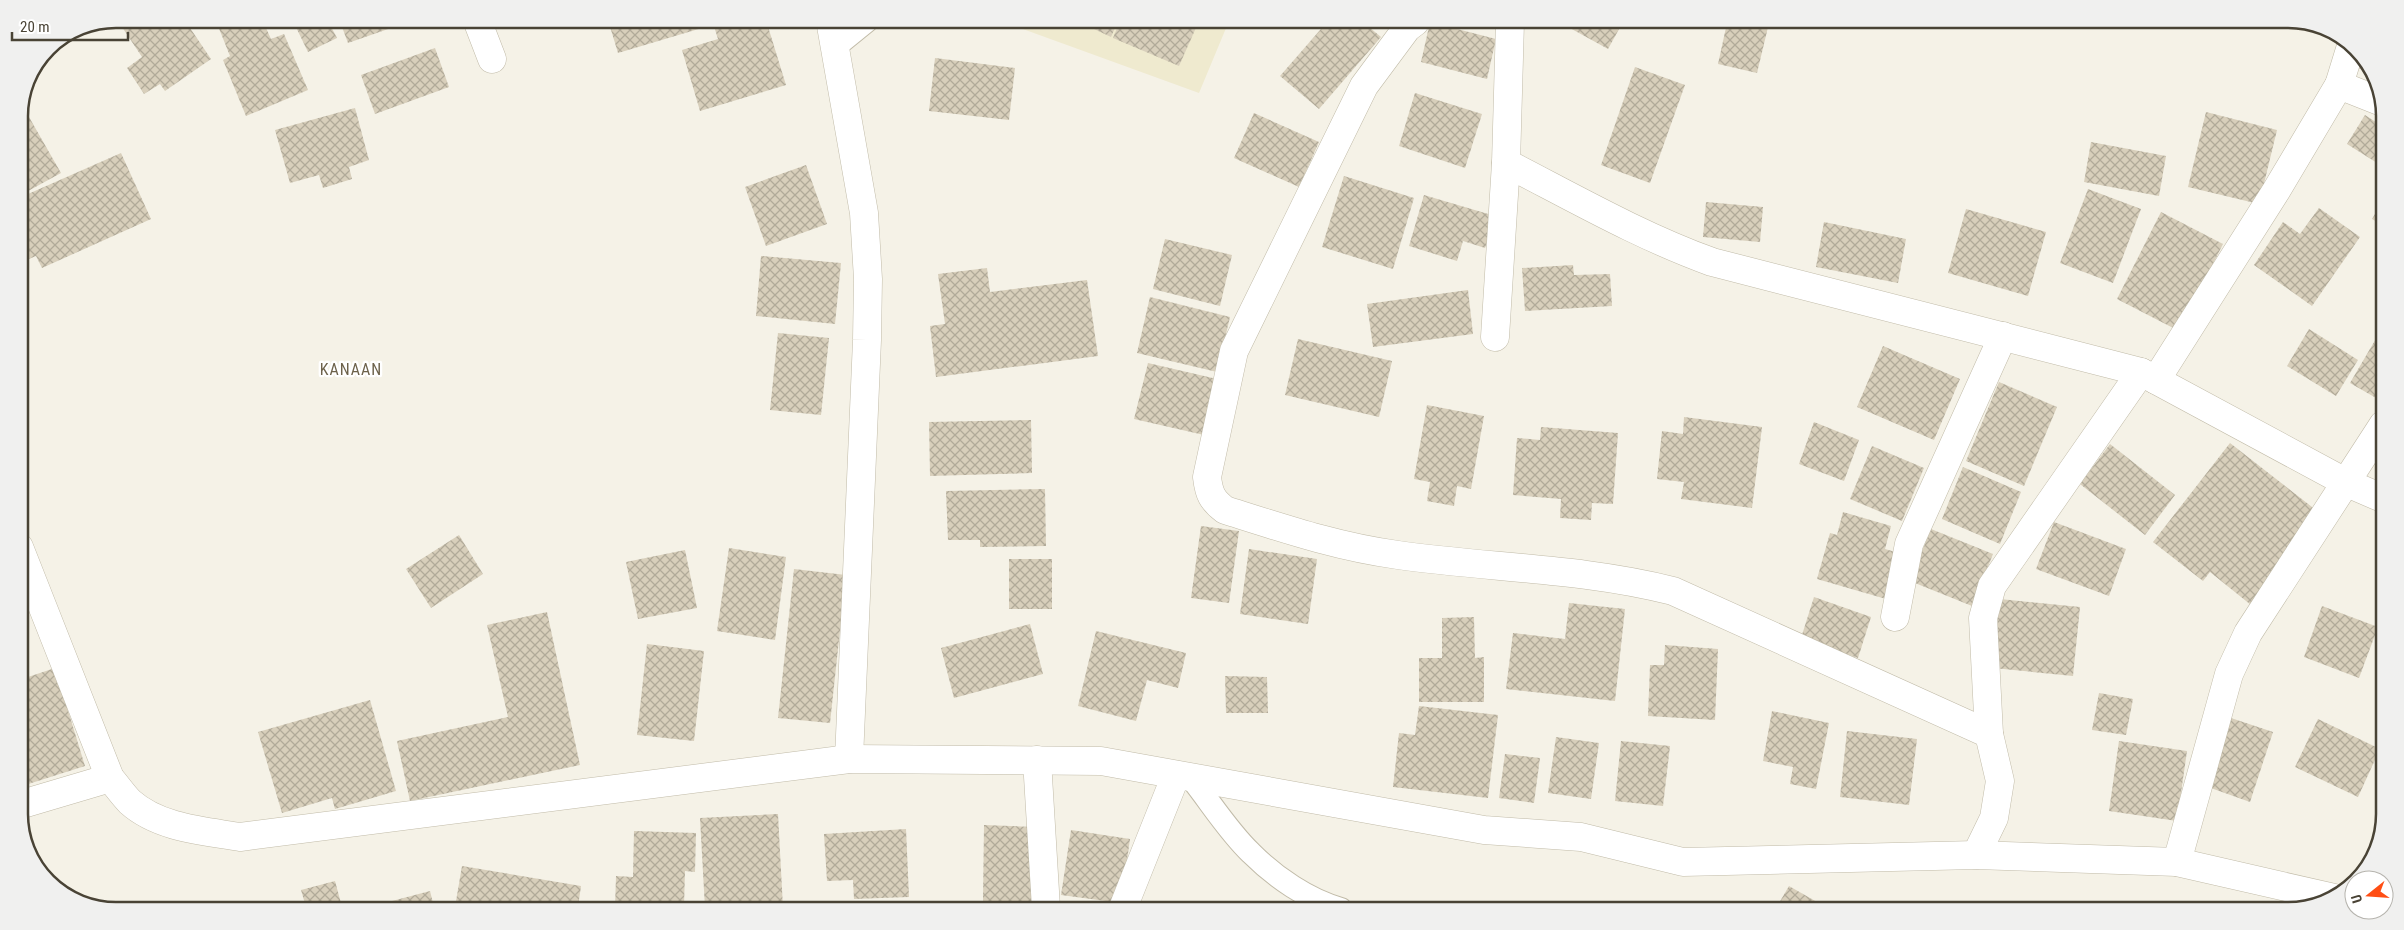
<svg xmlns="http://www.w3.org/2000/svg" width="2404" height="930" viewBox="0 0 2404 930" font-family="'Roboto Condensed',sans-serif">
<defs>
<pattern id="building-cross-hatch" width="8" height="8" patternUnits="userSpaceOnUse" patternTransform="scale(1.25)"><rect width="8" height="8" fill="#d8cfbb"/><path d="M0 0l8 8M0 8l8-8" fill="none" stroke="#b1aa99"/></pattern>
</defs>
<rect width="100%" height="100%" fill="#f5f2e7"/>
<path fill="#efeacf" d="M1001,21H1229L1199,93Z"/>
<g fill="url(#building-cross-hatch)">
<path d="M129,19H184L211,59L165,91L160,84L144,94L127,68L142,57L120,24Z"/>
<path d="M222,19H262L271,39L284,34L308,90L246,116L223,60L230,56L216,21Z"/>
<path d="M292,19H327L337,38L308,52Z"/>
<path d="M339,19H414V20L348,43Z"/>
<path d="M608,20H699L702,28L618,53Z"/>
<path d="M712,20H766L786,85L700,111L682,50L718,39Z"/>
<path d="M1077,21H1118L1111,37Z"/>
<path d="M1120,21H1199L1179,66L1113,38Z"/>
<path d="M1327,22H1363L1381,37L1319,109L1280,76Z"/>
<path d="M1430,22L1496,39L1487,79L1421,62Z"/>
<path d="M1559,22H1623L1608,49Z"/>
<path d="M1727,23H1769L1757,73L1718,64Z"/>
<path d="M435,48L449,87L375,114L361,75Z"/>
<path d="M2363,54L2365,56L2372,74L2358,68Z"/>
<path d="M935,58L1015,68L1009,120L929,111Z"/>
<path d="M1635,67L1685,85L1650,183L1601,165Z"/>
<path d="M1415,93L1482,114L1465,168L1399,146Z"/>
<path d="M355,108L369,160L349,167L352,179L323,188L319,175L290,183L275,130Z"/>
<path d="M19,112L23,120L29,117L61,173L19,196Z"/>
<path d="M2206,112L2277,130L2259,204L2188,187Z"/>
<path d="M1254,113L1319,142L1299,187L1234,158Z"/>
<path d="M2365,115L2385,128V168L2347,144Z"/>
<path d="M2091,142L2166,156L2159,196L2084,182Z"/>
<path d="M121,153L151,219L42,268L36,256L22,262L19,256V198Z"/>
<path d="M806,165L827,224L766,246L745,187Z"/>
<path d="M1344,176L1414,198L1393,269L1322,247Z"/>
<path d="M2088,189L2141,209L2113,283L2060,263Z"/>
<path d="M1424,195L1495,216L1485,248L1463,241L1457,261L1409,246Z"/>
<path d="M2384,199V226L2372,219Z"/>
<path d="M1706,202L1763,207L1760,242L1703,237Z"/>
<path d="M2319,208L2360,237L2312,306L2254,265L2283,222L2300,234Z"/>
<path d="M1966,209L2046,232L2028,296L1948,273Z"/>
<path d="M2161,212L2223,244L2179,331L2117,299Z"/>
<path d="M1824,222L1906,239L1898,283L1816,267Z"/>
<path d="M1165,239L1232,255L1220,306L1153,289Z"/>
<path d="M761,256L841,263L835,324L756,316Z"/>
<path d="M1573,265L1574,275L1610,274L1612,306L1525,311L1522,268Z"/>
<path d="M987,268L990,292L1087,280L1098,356L936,377L930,326L945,324L938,274Z"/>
<path d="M1468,290L1473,334L1373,347L1367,304Z"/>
<path d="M1150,297L1230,317L1217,372L1137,353Z"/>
<path d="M2384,325L2383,346V402L2350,383Z"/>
<path d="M2309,329L2358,360L2336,396L2287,366Z"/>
<path d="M778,333L829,338L821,415L770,410Z"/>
<path d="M1298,339L1392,361L1379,417L1285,395Z"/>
<path d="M1883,346L1960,379L1934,440L1857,407Z"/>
<path d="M1148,363L1217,379L1204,435L1134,419Z"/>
<path d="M1999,382L2057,407L2024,486L1966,461Z"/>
<path d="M1427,405L1484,416L1471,489L1457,486L1454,506L1427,501L1430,482L1414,479Z"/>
<path d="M1684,417L1762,427L1752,508L1681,499L1684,482L1657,479L1662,431L1683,434Z"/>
<path d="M1031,420L1032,473L930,476L929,422Z"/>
<path d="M1814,422L1859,440L1844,481L1799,464Z"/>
<path d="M1541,427L1618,433L1613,504L1592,503L1591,520L1560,518L1561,499L1513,495L1517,438L1540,440Z"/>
<path d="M2230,443L2321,514L2251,605L2210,572L2203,581L2153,542Z"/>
<path d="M2110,444L2175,495L2145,535L2080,484Z"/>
<path d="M1872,446L1924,468L1902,521L1850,499Z"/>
<path d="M1963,467L2021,492L2000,544L1942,519Z"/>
<path d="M1045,489L1046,546L980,547V540H948L946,491Z"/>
<path d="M1843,512L1891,526L1885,549L1899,553L1886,599L1817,579L1830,533L1837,535Z"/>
<path d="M2054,522L2126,549L2109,596L2036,569Z"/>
<path d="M1201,526L1239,531L1229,603L1191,598Z"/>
<path d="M1931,529L1993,554L1972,606L1910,581Z"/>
<path d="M459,535L483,574L431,608L406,569Z"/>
<path d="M729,548L786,557L775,640L717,631Z"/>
<path d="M1249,549L1317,559L1308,624L1240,614Z"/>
<path d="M685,550L697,608L638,619L626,562Z"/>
<rect x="1009" y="559" width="43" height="50"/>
<path d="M794,569L846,575L830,723L778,718Z"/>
<path d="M2382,589V605L2376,603Z"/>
<path d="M1814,597L1871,617L1858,658L1801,638Z"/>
<path d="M2000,599L2080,607L2073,676L1993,668Z"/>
<path d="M1569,603L1625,609L1615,701L1506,689L1513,633L1565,639Z"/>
<path d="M2322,606L2378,627L2359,678L2304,657Z"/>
<path d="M547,612L580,765L410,801L397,741L508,717L487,625Z"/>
<path d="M1474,617L1475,658L1484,657V702H1419V658H1442V618Z"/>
<path d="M1030,624L1043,674L954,698L941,648Z"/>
<path d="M1096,631L1186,653L1178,688L1147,680L1136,721L1078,706Z"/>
<path d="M647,644L704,651L694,741L637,735Z"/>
<path d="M1665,645L1718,649L1715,720L1648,716L1650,665H1664Z"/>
<path d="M55,668L85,766L19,787V680Z"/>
<path d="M1225,676L1267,677L1268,713H1226Z"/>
<path d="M2099,693L2133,699L2126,735L2092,730Z"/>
<path d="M370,700L396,791L335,809L332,798L282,813L258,732Z"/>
<path d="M1419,706L1498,715L1488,798L1393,787L1399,733L1415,735Z"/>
<path d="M1772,711L1829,723L1816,789L1790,784L1793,767L1763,761Z"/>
<path d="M2231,718L2273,732L2250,802L2208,787Z"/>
<path d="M2318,719L2380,749L2358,797L2295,767Z"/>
<path d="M1847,731L1917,739L1909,805L1840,797Z"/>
<path d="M1556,737L1599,743L1591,799L1548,793Z"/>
<path d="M1621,741L1670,746L1663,806L1615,801Z"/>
<path d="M2119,741L2187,751L2177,821L2109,811Z"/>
<path d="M1505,754L1540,758L1534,803L1499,798Z"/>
<path d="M778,814L783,908H705L700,818Z"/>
<path d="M984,825L1034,827L1033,904L983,902Z"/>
<path d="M906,829L909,897L854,899L853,880L827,881L824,834Z"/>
<path d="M1071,830L1130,839L1121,903L1061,895Z"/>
<path d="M634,831L696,833L695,872L685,871L684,907H615L616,876L633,877Z"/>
<path d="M462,866L581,886L578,907H455Z"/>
<path d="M335,881L342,907H306L301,890Z"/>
<path d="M1789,886L1831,910H1775Z"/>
<path d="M430,891L434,907H373V906Z"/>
</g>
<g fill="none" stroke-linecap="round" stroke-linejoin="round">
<defs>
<g id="service">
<path d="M835,47L867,21"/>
<path d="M1191,778C1211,803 1228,831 1251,853C1275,877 1308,900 1341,909"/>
</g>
<g id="minor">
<path d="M477,20L492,59"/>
<path d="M830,20L864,213L868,279L867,340L849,759"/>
<path d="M1415,22L1407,28L1364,86L1234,351L1207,477C1209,494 1212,500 1225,510C1282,528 1338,547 1398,555C1489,568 1583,568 1673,591L1989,734L2000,781L1994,818L1976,855"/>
<path d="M1510,22L1506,163C1574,198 1640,236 1712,262L2141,372L2347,483L2382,498"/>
<path d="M2339,85L2351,46"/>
<path d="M1495,337L1506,163"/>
<path d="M2156,380L2276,191L2339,85L2382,102"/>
<path d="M1895,617L1909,544L2003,336"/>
<path d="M1989,734L1983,618L1992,586L2141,372"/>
<path d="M1037,760L1046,908"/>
<path d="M19,805L110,778"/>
<path d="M2177,862L2229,674L2248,633L2383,425"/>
<path d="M1123,908L1176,775"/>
</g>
<path id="tertiary" d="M19,547L110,778C117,786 123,795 130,802C159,828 204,831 240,837L849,759L1101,761L1484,830L1581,837L1683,862L1976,855L2177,862L2334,898"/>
</defs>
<use href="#service" stroke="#c1bba8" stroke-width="24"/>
<use href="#minor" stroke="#c1bba8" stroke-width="29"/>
<use href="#tertiary" stroke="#c1bba8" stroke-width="29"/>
<use href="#service" stroke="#fff" stroke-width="22"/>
<use href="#minor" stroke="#fff" stroke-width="28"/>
<use href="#tertiary" stroke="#fff" stroke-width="28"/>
</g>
<g text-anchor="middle" stroke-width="4.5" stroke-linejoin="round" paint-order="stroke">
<g font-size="16" letter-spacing="1" fill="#6d624b" stroke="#fff">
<text x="351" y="375">KANAAN</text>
</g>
</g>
<path d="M0 0H2404V930H0ZM116 28H2288A88 88 0 0 1 2376 116V814A88 88 0 0 1 2288 902H116A88 88 0 0 1 28 814V116A88 88 0 0 1 116 28Z" fill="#f0f0ef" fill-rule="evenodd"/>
<path fill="none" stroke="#494335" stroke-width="2.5" d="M116 28H2288A88 88 0 0 1 2376 116V814A88 88 0 0 1 2288 902H116A88 88 0 0 1 28 814V116A88 88 0 0 1 116 28Z"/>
<g transform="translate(2369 895) rotate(253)"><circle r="24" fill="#ffffff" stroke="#b6b4ae"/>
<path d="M0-4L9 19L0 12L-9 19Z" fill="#ff4e14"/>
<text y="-8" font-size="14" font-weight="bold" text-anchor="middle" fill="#494335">U</text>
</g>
<path d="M12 32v8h116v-8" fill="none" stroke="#494335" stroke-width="2.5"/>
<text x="20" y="32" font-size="15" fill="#494335" stroke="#ffffff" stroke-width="4" paint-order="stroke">20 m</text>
</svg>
